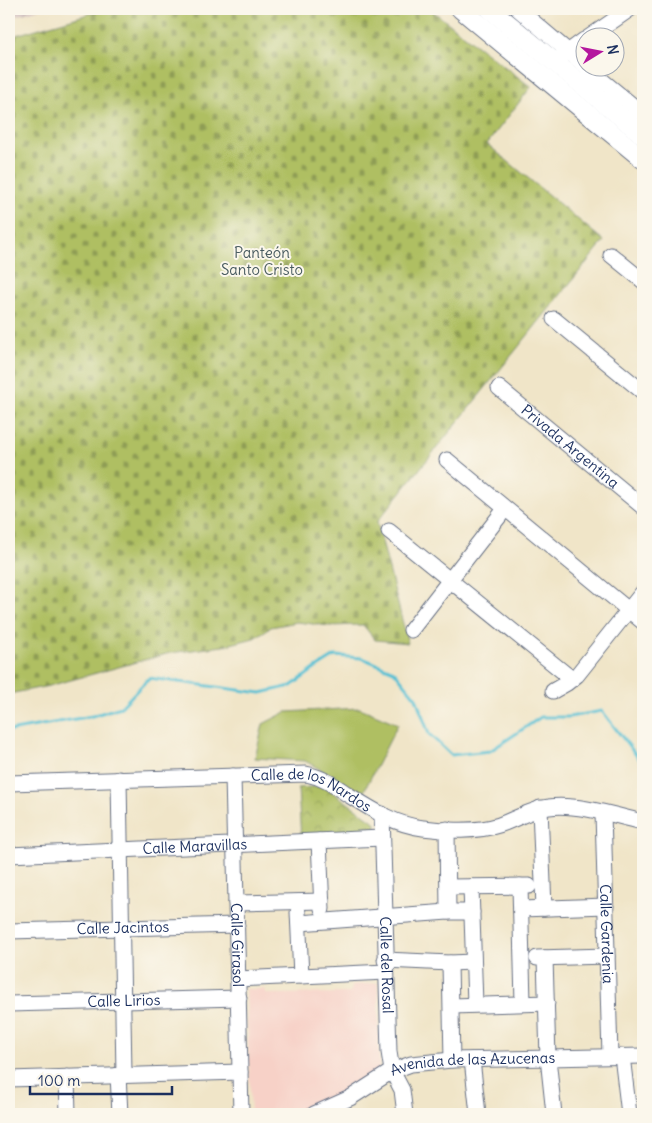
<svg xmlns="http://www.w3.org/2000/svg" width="652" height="1123" viewBox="0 0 652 1123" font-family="Delius,sans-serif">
<defs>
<pattern id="industrial-furrows" width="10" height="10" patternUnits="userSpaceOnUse" patternTransform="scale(1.25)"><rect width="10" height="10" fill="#d2bfc0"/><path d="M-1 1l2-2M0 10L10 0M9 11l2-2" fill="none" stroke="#b4a4a7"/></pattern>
<pattern id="cemetery-stones" width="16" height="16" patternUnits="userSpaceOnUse" patternTransform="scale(1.25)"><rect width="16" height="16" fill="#afbf62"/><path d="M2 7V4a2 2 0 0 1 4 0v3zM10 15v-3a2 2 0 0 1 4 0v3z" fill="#8e9c54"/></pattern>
<pattern id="park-crowns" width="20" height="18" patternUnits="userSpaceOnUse" patternTransform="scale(1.25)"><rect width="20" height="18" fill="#afbf62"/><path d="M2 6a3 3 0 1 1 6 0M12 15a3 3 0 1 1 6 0" fill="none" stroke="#8e9c54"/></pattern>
</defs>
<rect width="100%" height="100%" fill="#fbf7ec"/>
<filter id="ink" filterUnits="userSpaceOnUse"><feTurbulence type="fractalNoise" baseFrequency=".02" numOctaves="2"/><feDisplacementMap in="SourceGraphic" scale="10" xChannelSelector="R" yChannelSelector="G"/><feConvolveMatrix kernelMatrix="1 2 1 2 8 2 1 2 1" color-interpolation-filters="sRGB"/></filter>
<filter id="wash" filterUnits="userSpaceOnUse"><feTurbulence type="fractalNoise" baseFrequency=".0096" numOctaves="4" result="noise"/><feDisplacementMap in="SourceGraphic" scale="20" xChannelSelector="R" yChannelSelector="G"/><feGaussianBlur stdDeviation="1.12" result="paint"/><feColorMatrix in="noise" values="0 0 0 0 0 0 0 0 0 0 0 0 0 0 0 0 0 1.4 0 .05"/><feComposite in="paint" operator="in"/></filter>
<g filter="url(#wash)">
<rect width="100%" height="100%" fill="#f0e5c8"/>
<path fill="#f7d1c7" d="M378,983L379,1072L334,1099L291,1114H251L246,989H265L266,994L350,993L352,985Z"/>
<path fill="url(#industrial-furrows)" d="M9,9H40L9,18Z"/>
<path fill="url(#cemetery-stones)" stroke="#657760" d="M106,9H430L531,87L487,144L604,241L377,522L408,643L375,640L363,625L329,626L297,622L271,627L254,638L223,646L170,653L49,686L9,694V37Z"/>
<path fill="url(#park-crowns)" stroke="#657760" d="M324,786L376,823L375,836L301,840L298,788Z"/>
<path fill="#afbf62" stroke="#657760" d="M360,708L398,724L363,793L305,761L255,758L263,724L286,712Z"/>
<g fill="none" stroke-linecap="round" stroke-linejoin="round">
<path stroke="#58c1d4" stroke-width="3" d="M9,731L92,716L121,707L149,678L261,693L291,686L316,668L335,656L362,658L394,671L416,698L429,734L451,755L490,751L541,717H569L602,711L643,764"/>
</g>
</g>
<g filter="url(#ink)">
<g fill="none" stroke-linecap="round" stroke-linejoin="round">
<defs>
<g id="minor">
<path d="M518,9L584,65"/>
<path d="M588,38L630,9"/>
<path d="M561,57L584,40"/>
<path d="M587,68L643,114"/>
<path d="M611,255L643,281"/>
<path d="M554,319L643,392"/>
<path id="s1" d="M499,388L643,507"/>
<path d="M447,460L643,622"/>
<path d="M389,531L572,679"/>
<path d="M411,630L505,509"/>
<path d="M553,691L567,683L577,675L643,592"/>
<path id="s2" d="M233,776L241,1114"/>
<path d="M119,779L124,1075"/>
<path id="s3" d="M9,783L306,774C322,777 334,785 347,794C371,809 395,825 423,828C445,831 478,832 499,825C516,819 532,809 549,807C576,803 617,816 643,822"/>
<path d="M540,808L544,908"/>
<path id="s4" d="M603,813L610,1056"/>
<path id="s5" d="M382,814L389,1052L392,1071L402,1090L405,1114"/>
<path d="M447,829L448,912"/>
<path d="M319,841L322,909"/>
<path id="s6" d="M9,855L382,838"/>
<path d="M520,886L523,1003"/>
<path d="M448,887L529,886"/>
<path d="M471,887L475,1004"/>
<path d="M236,903L322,901"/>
<path d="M521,909L606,906"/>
<path d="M298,912L301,976"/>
<path d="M299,923L448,912H472"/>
<path id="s7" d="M9,931L237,925"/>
<path d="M537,958L607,956"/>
<path d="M545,958L548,1058L554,1114"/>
<path d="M385,960L450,963L473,962"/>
<path d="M450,963L452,1060"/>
<path d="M238,979L386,972"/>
<path id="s8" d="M9,1004L239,998"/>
<path d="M452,1006L547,1003"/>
<path d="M622,1056L629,1114"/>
<path d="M472,1060L478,1114"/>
<path d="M118,1075L120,1114"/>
<path d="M67,1077L68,1114"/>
<path d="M9,1079L240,1072"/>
<path id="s9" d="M314,1114L350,1098L392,1071L411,1064L452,1060L643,1056"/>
</g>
<g id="major">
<path d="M461,9L643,159"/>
<path d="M490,9L643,135"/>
</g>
</defs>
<use href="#minor" stroke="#666f83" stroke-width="17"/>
<use href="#major" stroke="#666f83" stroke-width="21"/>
<use href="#minor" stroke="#fff" stroke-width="15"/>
<use href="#major" stroke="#fff" stroke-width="19"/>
</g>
</g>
<g text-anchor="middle" stroke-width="4" stroke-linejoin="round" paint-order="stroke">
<g font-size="15" fill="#475a5f" stroke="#fbf7ec">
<text x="262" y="258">Panteón<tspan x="262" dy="17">Santo Cristo</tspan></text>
</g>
<g font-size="15" fill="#1b2f5e" stroke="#fbf7ec">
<text dy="5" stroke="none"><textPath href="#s1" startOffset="92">Privada Argentina</textPath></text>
<text dy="5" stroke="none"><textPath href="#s3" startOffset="306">Calle de los Nardos</textPath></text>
<text dy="5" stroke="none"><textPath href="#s6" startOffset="186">Calle Maravillas</textPath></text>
<text dy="5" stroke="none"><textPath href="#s7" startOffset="114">Calle Jacintos</textPath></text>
<text dy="5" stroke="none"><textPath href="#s4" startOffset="121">Calle Gardenia</textPath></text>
<text dy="5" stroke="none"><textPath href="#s2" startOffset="169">Calle Girasol</textPath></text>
<text dy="5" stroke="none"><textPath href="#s5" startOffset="151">Calle del Rosal</textPath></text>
<text dy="5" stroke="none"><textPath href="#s8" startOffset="115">Calle Lirios</textPath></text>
<text dy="5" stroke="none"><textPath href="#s9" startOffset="171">Avenida de las Azucenas</textPath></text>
</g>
</g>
<rect width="652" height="1123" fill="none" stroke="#fbf7ec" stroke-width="30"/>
<g transform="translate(600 52) rotate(80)"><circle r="24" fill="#fbf7ec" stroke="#a1a7b3"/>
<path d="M0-4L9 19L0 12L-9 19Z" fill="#b5179e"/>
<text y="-8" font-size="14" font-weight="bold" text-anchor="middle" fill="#1b2f5e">N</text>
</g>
<path d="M30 1086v8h142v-8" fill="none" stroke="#1b2f5e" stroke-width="2.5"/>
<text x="38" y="1086" font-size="15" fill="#1b2f5e" stroke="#fbf7ec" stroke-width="4" paint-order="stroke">100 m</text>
</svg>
